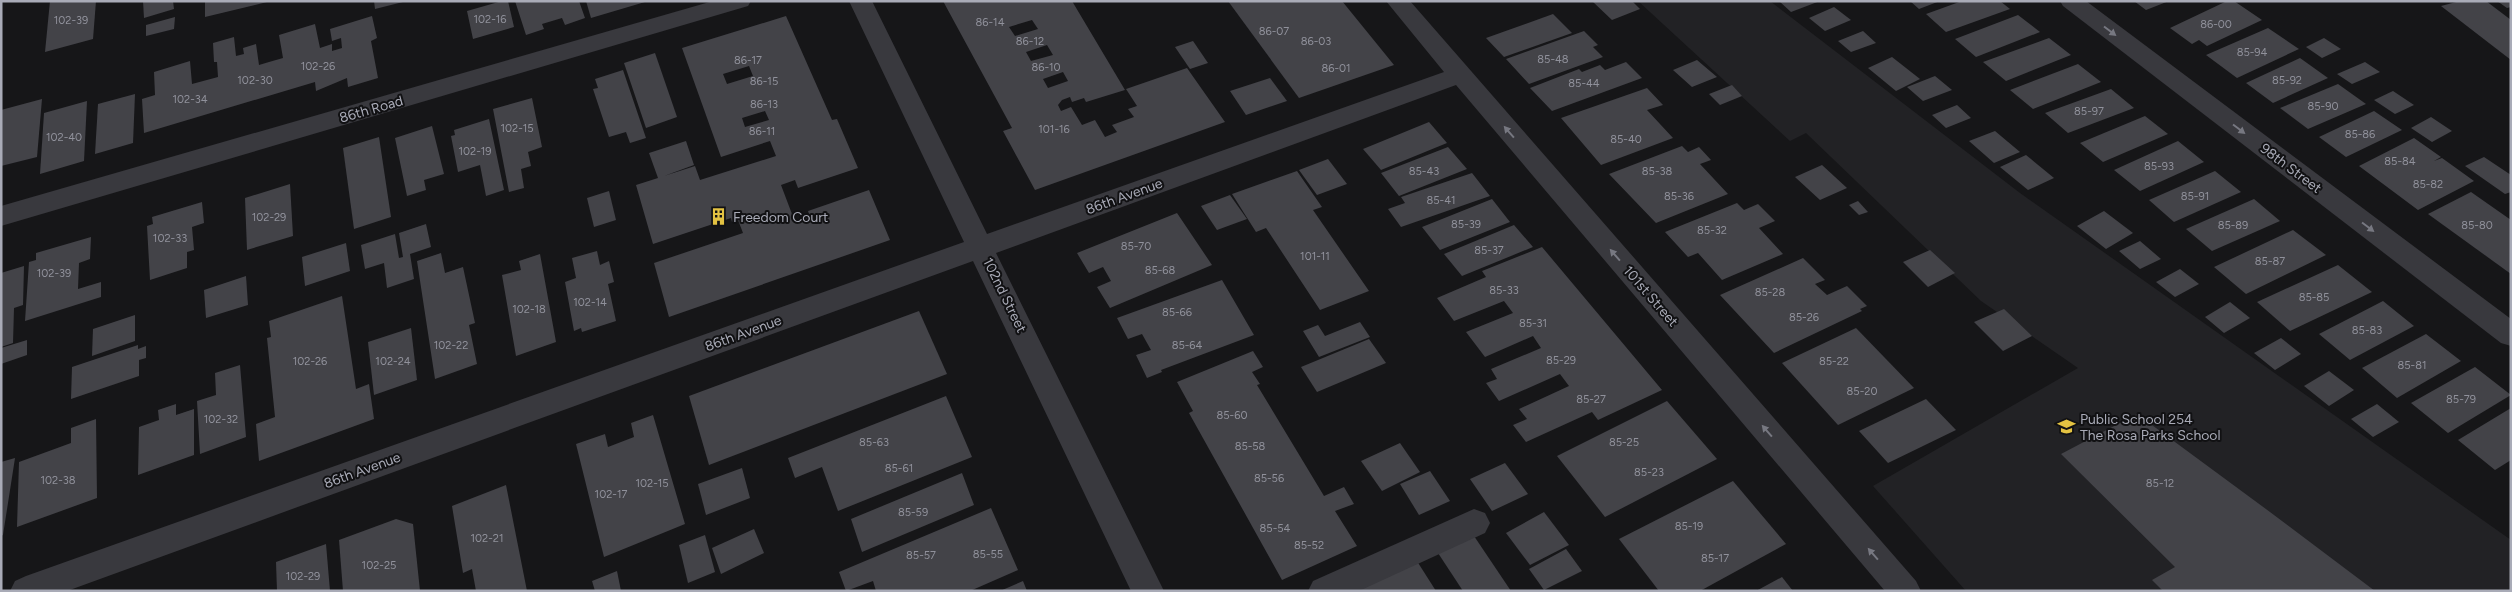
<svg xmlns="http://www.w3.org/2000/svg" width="2512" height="592" viewBox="0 0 2512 592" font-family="Figtree,sans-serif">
<rect width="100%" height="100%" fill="#161618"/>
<path fill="#222225" d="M1638,1H1770L2020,193L2511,540V591H1966L1873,486L2078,368L1981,301L1806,133L1790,141Z"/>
<g fill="#434348" fill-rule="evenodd">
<path d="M50,1H96L93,39L45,52Z"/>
<path d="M143,1H173L174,9L144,18Z"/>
<path d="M205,1H267V2L205,17Z"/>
<path d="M374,1H403V2L375,9Z"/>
<path d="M502,1H508L514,27L473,39L467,11Z"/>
<path d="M515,1H579L585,18L565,25L562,18L542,24L544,29L526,35Z"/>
<path d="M586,1H645V2L591,18Z"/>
<path d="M943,1H1072L1125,90L1086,102L1084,98L1072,102L1070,97L1062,100L1058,105L1061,111L1071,107L1082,125L1095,120L1105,137L1117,132L1112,125L1134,117L1128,109L1137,106L1126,89L1187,68L1225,122L1035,190L1003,131L1012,128ZM1032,20L1038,29L1015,36L1009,27ZM1047,45L1053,55L1031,61L1026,52ZM1063,72L1068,81L1048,88L1043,79Z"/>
<path d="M1228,1H1342L1394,65L1299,98Z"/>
<path d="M1592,1H1632L1640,9L1612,20Z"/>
<path d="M1779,1H1820L1791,12Z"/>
<path d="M1910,1H1940L1919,9Z"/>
<path d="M1962,1H2000L2010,9L1946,32L1926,14Z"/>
<path d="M2134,1H2169L2146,10Z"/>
<path d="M2227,1H2234L2262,20L2207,46L2199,40L2192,44L2170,28Z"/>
<path d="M2460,1H2486L2511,20V60L2441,6Z"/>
<path d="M2497,1H2511V7L2507,8Z"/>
<path d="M1834,7L1851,20L1825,31L1809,18Z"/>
<path d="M1553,14L1572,33L1504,57L1486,38Z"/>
<path d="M2018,15L2040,32L1976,57L1955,39Z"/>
<path d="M372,16L377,38L371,41L378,78L348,87L347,78L316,91L315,82L144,133L142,99L155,95L154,72L190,61L192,84L218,77L217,62H214L213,43L234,37L236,56L244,54L243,48L256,44L259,65L269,62L283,58L279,35L315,24L320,48L332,44V51L342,48L341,38L332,41L330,29Z"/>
<path d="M786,16L832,120L837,119L858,168L798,188L795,180L781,185L795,222L810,217L808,211L869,190L890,240L669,317L654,263L743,233L738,220L732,222L731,218L653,244L636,185L658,178L649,153L686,141L694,165L664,176L695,166L700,180L776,156L770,141L721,157L682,48ZM749,66L753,76L727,84L723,74ZM765,111L769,120L745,127L742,118Z"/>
<path d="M175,17L174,29L146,36V25Z"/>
<path d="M2268,28L2299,49L2237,78L2206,55Z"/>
<path d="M1584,31L1598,45L1593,47L1603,57L1529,84L1506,59Z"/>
<path d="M1863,31L1876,43L1851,52L1838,41Z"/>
<path d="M2049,38L2071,55L2006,81L1983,62Z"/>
<path d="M2324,38L2341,49L2322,58L2306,47Z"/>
<path d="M1193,41L1208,63L1190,69L1175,47Z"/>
<path d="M655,53L677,117L646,128L624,63Z"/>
<path d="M1892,57L1920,79L1896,91L1868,68Z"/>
<path d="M2300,58L2328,78L2273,103L2246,83Z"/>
<path d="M1697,60L1717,77L1692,87L1673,70Z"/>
<path d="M1626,62L1642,78L1552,111L1530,88L1579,69L1582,72L1600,65L1605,70Z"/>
<path d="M2365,62L2380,72L2352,84L2337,74Z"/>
<path d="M2078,64L2101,82L2033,109L2010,90Z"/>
<path d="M623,70L646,138L630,143L626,132L609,137L593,89L598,88L595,79Z"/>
<path d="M1935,76L1952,90L1923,101L1907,87Z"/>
<path d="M1270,78L1287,101L1246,115L1230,91Z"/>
<path d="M2338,84L2366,104L2308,129L2280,108Z"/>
<path d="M1732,85L1742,96L1720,105L1709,94Z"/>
<path d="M1647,88L1663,105L1647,110L1673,138L1601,165L1561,118Z"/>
<path d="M2111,89L2134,108L2068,133L2045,113Z"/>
<path d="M2393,91L2414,105L2395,114L2374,100Z"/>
<path d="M135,94L133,143L95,154L98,104Z"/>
<path d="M532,98L542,147L528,152L531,166L521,169L524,188L509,192L493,109Z"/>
<path d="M42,99L37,157L1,166V110Z"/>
<path d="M87,101L84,161L40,174L44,113Z"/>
<path d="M1957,105L1971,118L1946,128L1932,115Z"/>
<path d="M2374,111L2402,130L2346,157L2319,137Z"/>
<path d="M2145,116L2168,134L2103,162L2080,143Z"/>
<path d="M2431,117L2452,131L2432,142L2411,128Z"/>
<path d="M489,119L504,190L486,196L480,165L458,172L451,136L455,135L454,130Z"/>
<path d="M1429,122L1447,143L1381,170L1363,149Z"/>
<path d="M432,126L444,174L424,180L426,190L407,196L395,138Z"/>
<path d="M1995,131L2020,152L1994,163L1969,141Z"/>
<path d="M379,137L391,217L354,229L343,148Z"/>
<path d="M2414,138L2441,157L2434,161L2442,158L2474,181L2418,210L2359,166Z"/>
<path d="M2178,141L2204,162L2140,191L2114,170Z"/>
<path d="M1682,146L1688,152L1699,147L1711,160L1700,164L1728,194L1656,223L1609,174Z"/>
<path d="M1448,147L1467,169L1399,196L1381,173Z"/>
<path d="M2026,155L2054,178L2028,190L2000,167Z"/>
<path d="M2484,157L2511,175V192L2505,194L2465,166Z"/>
<path d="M1328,159L1347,184L1317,195L1299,170Z"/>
<path d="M1822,165L1847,188L1820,200L1795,177Z"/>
<path d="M1297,171L1322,207L1313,210L1369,291L1320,310L1266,228L1256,232L1232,194Z"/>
<path d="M2215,171L2241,192L2174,222L2149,200Z"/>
<path d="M1472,173L1490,196L1401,227L1388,209L1405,203L1401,197Z"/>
<path d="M290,184L293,236L247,250L245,198Z"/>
<path d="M609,191L616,220L594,227L587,198Z"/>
<path d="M2471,192L2511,220V274L2428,214Z"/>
<path d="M1230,195L1247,219L1217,230L1201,206Z"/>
<path d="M1492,199L1510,222L1440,250L1422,227Z"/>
<path d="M2254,199L2280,221L2212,251L2186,229Z"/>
<path d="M1858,201L1868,212L1859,215L1849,205Z"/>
<path d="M202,202L204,223L192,227L194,250L187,252V268L150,280L147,226L153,224L152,217Z"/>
<path d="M1737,203L1744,210L1758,204L1775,221L1759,228L1783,254L1722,280L1698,253L1688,257L1665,232Z"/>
<path d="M2104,211L2133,233L2106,249L2077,226Z"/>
<path d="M1177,213L1212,265L1110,308L1097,287L1111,281L1103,267L1089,273L1077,253Z"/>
<path d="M426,224L431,247L410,254L414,279L387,288L384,263L365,269L361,245L395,234L399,258L403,257L399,233Z"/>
<path d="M1514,225L1533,247L1462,276L1444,254Z"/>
<path d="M2293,230L2326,255L2246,294L2214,267Z"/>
<path d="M91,237L90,259L79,263L78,289L101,282V297L25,321L29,262L36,260V253Z"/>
<path d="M2140,241L2161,259L2140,269L2119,251Z"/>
<path d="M346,243L350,271L305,286L302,257Z"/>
<path d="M1542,247L1662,390L1598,420L1592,412L1526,442L1513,425L1527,419L1519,409L1569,386L1560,374L1499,401L1486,383L1497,379L1491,369L1541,348L1533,336L1485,357L1466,332L1513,313L1504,301L1454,321L1437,298L1486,277L1482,271Z"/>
<path d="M1930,250L1955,273L1928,287L1903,262Z"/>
<path d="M597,251L600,265L609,261L614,282L608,284L616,321L582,332L581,328L574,331L565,282L576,278L572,258Z"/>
<path d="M441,253L445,273L463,267L475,323L469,325L477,364L435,379L417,261Z"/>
<path d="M540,254L556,342L516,356L502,275L521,270L519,261Z"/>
<path d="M1803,258L1825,280L1815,284L1827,295L1847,286L1867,306L1860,309L1862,311L1774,353L1720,295Z"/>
<path d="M2338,265L2372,292L2290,331L2257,302Z"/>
<path d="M24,266L23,305L14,308L13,343L1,347V273Z"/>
<path d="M2180,269L2199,284L2175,297L2156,282Z"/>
<path d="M246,276L248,305L206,318L204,290Z"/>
<path d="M1222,280L1254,335L1161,370L1162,372L1147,378L1136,355L1151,350L1142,334L1128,339L1117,318Z"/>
<path d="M342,296L356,389L369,384L374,419L259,461L256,424L275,417L267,338L271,337L269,321Z"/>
<path d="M2383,301L2414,326L2350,360L2319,334Z"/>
<path d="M2230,302L2250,318L2224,333L2205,317Z"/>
<path d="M2004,309L2032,336L2003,351L1974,322Z"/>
<path d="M919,311L947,374L709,465L689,396Z"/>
<path d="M135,315V341L92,356L93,329Z"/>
<path d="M1360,322L1370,337L1319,357L1303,331L1318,325L1325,336Z"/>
<path d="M411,328L417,380L374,395L368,342Z"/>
<path d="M1856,328L1914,388L1838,425L1782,363Z"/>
<path d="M2426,334L2461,361L2397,398L2362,368Z"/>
<path d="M2281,338L2301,354L2275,370L2254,353Z"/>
<path d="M1369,339L1386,363L1317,392L1301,367Z"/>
<path d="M27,340V355L1,364V348Z"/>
<path d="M138,345V349L146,346V358L139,360V376L71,399L72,367Z"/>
<path d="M1253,351L1263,367L1252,372L1260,384L1257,385L1324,496L1344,487L1354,504L1335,511L1357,546L1282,580L1189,413L1193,411L1177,382Z"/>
<path d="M240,365L246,437L200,454L197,401L216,395L215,373Z"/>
<path d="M2475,367L2511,395L2448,433L2411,403Z"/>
<path d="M2329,371L2354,390L2329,406L2304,386Z"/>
<path d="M946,396L972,457L838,511L822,467L795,478L788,458Z"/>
<path d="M1926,399L1956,430L1888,463L1859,431Z"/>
<path d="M1667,401L1717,459L1605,517L1557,456Z"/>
<path d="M176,404V415L194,409V455L138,475L139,427L159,420L158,410Z"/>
<path d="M2377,404L2399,422L2373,437L2351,419Z"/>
<path d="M2511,408V460L2495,470L2458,440Z"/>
<path d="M2137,414L2270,512L2375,591H2163L2152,580L2175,567L2061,454Z"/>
<path d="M653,415L685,524L604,557L576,444L605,434L608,447L634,437L631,423Z"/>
<path d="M96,419L97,498L17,527L19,462L71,443V428Z"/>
<path d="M1400,443L1420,472L1382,491L1361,461Z"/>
<path d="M15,458L3,535L1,536V462Z"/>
<path d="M1505,463L1528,494L1492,511L1470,479Z"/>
<path d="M742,468L750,498L706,515L698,484Z"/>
<path d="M1430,471L1450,501L1419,515L1400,484Z"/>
<path d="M962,473L974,505L862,552L851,519Z"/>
<path d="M1733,481L1786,544L1700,591H1659L1619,539Z"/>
<path d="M506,485L527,591H476L472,569L463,573L452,506Z"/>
<path d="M991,508L1018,570L970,591H876L873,581L846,591L839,572Z"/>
<path d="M1544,512L1569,545L1530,565L1506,533Z"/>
<path d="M396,519L413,524L420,591H343L339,540Z"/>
<path d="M754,529L764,553L721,574L712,548Z"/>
<path d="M705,535L715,572L688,583L679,545Z"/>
<path d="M1474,536L1511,591H1463L1438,553Z"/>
<path d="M326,544L330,591H277L276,562Z"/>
<path d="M1566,549L1582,571L1544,590L1529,569Z"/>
<path d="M1415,558L1436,591H1345Z"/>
<path d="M617,571L621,591H595L592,581Z"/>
<path d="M1782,577L1793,591H1756Z"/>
<path d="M1023,581L1027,591H1000Z"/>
</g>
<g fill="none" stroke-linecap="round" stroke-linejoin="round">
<g fill="#39393e" fill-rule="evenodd">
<path d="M713,1H751L748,6L1,226V206Z"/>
<path d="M849,1H872L987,234L1444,72L1386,1H1410L1916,581L1921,591H1885L1456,85L996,253L1164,591H1131L973,261L67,591H10L15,581L26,576L964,242Z"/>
<path d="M2060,1H2086L2511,319V346L2501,343L2063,6Z"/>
<path d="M1474,509L1485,513L1490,523L1485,533L1359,591H1308L1313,581Z"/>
</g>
</g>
<defs><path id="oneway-solid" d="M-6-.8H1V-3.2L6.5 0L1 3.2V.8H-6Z" transform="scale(1.25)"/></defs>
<g fill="#777881">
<use href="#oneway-solid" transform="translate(2110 31) rotate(37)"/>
<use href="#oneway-solid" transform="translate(2239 129) rotate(37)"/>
<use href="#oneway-solid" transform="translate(1509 132) rotate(-131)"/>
<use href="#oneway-solid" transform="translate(2368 227) rotate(37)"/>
<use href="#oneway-solid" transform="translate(1615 255) rotate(-131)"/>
<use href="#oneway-solid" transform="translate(1767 431) rotate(-131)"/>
<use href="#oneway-solid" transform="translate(1873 554) rotate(-131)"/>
</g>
<defs>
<symbol id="building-bare" viewBox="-9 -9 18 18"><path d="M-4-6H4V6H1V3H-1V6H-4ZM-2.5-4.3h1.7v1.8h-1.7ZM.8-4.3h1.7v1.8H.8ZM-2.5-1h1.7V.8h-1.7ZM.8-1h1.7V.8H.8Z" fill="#e3c242" stroke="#111113" stroke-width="2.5" paint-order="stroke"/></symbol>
<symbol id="school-bare" viewBox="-9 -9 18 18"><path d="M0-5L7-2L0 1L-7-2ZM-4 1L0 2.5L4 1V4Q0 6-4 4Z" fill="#e3c242" stroke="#111113" stroke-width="2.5" paint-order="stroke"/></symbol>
</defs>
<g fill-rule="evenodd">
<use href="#building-bare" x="706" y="204" width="25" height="25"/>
<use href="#school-bare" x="2054" y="414" width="25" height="25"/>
</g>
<g text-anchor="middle" stroke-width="4" stroke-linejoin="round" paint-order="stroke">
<g font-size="11" fill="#90919b">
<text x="490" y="23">102-16</text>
<text x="71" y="24">102-39</text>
<text x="990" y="26">86-14</text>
<text x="2216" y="28">86-00</text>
<text x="1274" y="35">86-07</text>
<text x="1030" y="45">86-12</text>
<text x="1316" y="45">86-03</text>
<text x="2252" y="56">85-94</text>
<text x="1553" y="63">85-48</text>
<text x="748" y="64">86-17</text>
<text x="318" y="70">102-26</text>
<text x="1046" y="71">86-10</text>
<text x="1336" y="72">86-01</text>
<text x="255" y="84">102-30</text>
<text x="2287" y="84">85-92</text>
<text x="764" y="85">86-15</text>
<text x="1584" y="87">85-44</text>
<text x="190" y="103">102-34</text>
<text x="764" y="108">86-13</text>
<text x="2323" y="110">85-90</text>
<text x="2089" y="115">85-97</text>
<text x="517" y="132">102-15</text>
<text x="1054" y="133">101-16</text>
<text x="762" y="135">86-11</text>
<text x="2360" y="138">85-86</text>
<text x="64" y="141">102-40</text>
<text x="1626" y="143">85-40</text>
<text x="475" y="155">102-19</text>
<text x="2400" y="165">85-84</text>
<text x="2159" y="170">85-93</text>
<text x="1424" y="175">85-43</text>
<text x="1657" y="175">85-38</text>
<text x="2428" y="188">85-82</text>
<text x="1679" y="200">85-36</text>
<text x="2195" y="200">85-91</text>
<text x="1441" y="204">85-41</text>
<text x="269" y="221">102-29</text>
<text x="1466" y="228">85-39</text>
<text x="2233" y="229">85-89</text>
<text x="2477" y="229">85-80</text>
<text x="1712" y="234">85-32</text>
<text x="170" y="242">102-33</text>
<text x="1136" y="250">85-70</text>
<text x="1489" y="254">85-37</text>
<text x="1315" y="260">101-11</text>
<text x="2270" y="265">85-87</text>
<text x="1160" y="274">85-68</text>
<text x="54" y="277">102-39</text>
<text x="1504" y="294">85-33</text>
<text x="1770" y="296">85-28</text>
<text x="2314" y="301">85-85</text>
<text x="590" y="306">102-14</text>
<text x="529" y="313">102-18</text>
<text x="1177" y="316">85-66</text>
<text x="1804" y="321">85-26</text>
<text x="1533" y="327">85-31</text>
<text x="2367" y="334">85-83</text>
<text x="451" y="349">102-22</text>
<text x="1187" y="349">85-64</text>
<text x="1561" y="364">85-29</text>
<text x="310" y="365">102-26</text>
<text x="393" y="365">102-24</text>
<text x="1834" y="365">85-22</text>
<text x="2412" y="369">85-81</text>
<text x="1862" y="395">85-20</text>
<text x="1591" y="403">85-27</text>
<text x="2461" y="403">85-79</text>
<text x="1232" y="419">85-60</text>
<text x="221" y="423">102-32</text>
<text x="874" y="446">85-63</text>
<text x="1624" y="446">85-25</text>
<text x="1250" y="450">85-58</text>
<text x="899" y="472">85-61</text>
<text x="1649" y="476">85-23</text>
<text x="1269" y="482">85-56</text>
<text x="58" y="484">102-38</text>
<text x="652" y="487">102-15</text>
<text x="2160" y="487">85-12</text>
<text x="611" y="498">102-17</text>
<text x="913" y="516">85-59</text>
<text x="1689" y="530">85-19</text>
<text x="1275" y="532">85-54</text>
<text x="487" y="542">102-21</text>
<text x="1309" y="549">85-52</text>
<text x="988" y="558">85-55</text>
<text x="921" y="559">85-57</text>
<text x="1715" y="562">85-17</text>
<text x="379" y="569">102-25</text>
<text x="303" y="580">102-29</text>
</g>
<g font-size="14" fill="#a9abb7" stroke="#111113">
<text transform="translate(371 109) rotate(-16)" y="5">86th Road</text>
<text transform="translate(2291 168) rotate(37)" y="5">98th Street</text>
<text transform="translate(1124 196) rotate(-20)" y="5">86th Avenue</text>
<text transform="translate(1005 295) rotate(64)" y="5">102nd Street</text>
<text transform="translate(1651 296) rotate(49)" y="5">101st Street</text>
<text transform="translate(743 333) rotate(-20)" y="5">86th Avenue</text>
<text transform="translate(362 470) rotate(-20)" y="5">86th Avenue</text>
</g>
<g font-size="14" fill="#a9abb7" stroke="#111113" text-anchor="start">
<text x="733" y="222">Freedom Court</text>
<text x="2080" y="424">Public School 254<tspan x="2080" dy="16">The Rosa Parks School</tspan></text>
</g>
</g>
<rect width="2512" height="592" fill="none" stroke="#a9abb7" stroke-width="5"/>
</svg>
